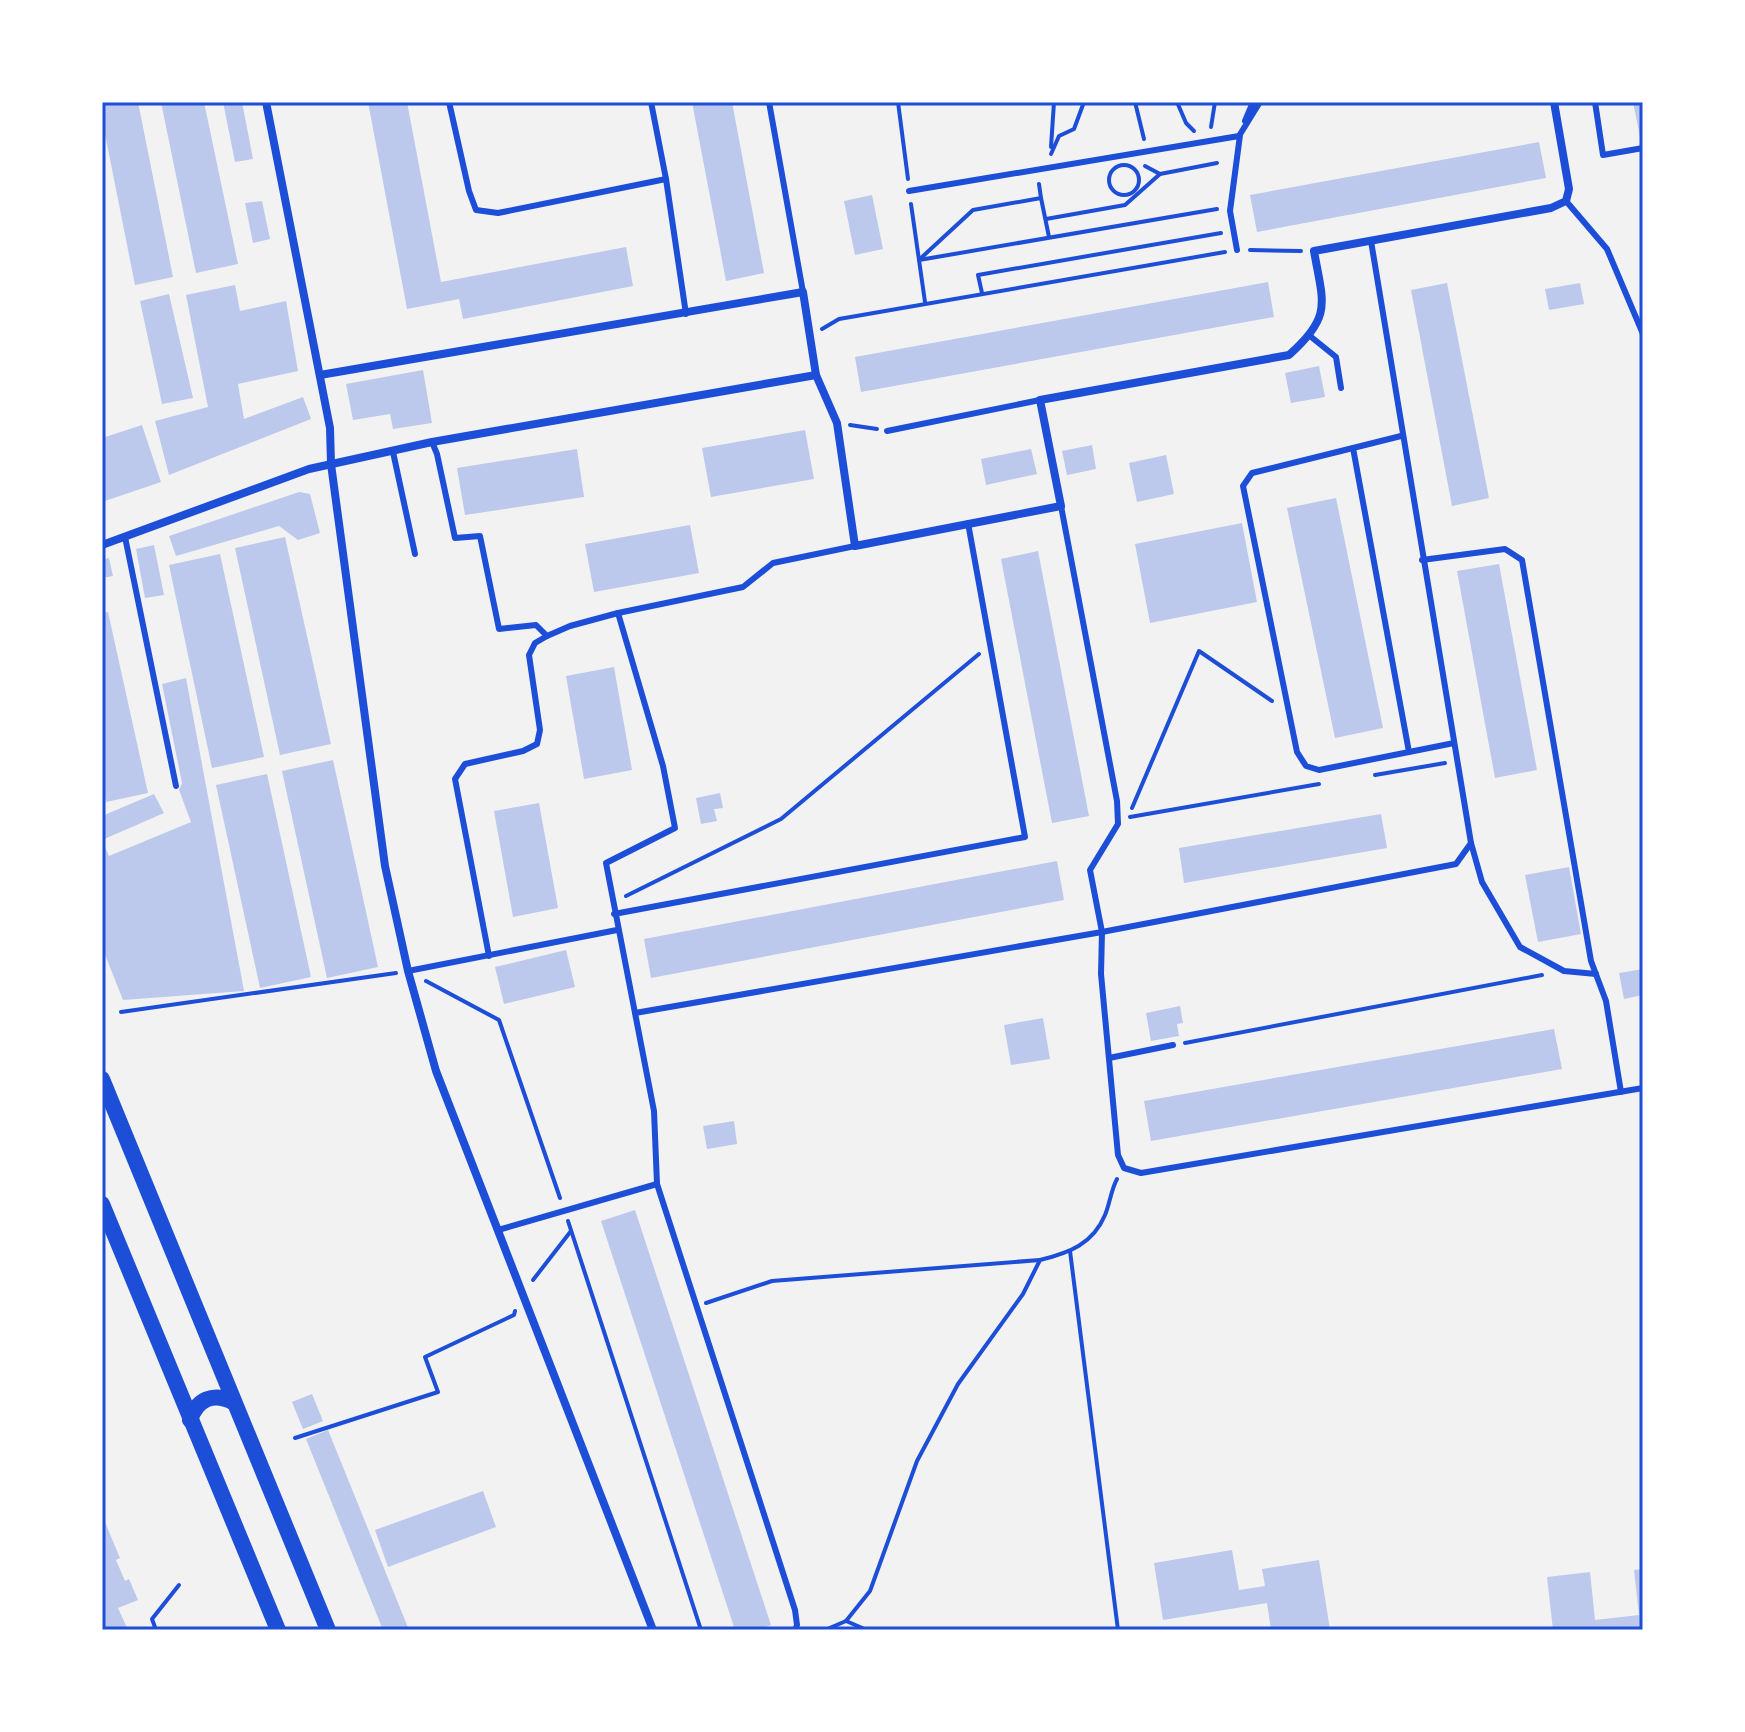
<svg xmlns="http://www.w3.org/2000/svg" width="1745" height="1732" viewBox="0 0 1745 1732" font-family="Lato,sans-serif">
<rect width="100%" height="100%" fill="#f2f2f2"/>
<g fill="#bdc9ec">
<path d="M102,102H138L173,277L135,285L102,119Z"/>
<path d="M161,102H204L238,264L196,273Z"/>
<path d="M223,102H242L253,159L235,162Z"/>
<path d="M368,102H407L441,282L626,247L633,286L463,319L459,299L407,309Z"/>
<path d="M692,102H732L764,273L726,281Z"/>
<path d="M1633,102H1643V137H1640Z"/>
<path d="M1539,142L1546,178L1257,232L1250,195Z"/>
<path d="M872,195L883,249L855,255L844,201Z"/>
<path d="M262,201L270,239L253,243L245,203Z"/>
<path d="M1268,282L1274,317L861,392L855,357Z"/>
<path d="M1447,283L1489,498L1452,506L1411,290Z"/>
<path d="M1580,283L1584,304L1549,310L1545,289Z"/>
<path d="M235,285L240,311L286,301L298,371L238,384L244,419L303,397L311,419L169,475L155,421L208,407L186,295Z"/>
<path d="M169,294L193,398L162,404L140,301Z"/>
<path d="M1319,366L1325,397L1291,403L1285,373Z"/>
<path d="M423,370L432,423L393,429L390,414L353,420L346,384Z"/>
<path d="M142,425L161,482L102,502V438Z"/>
<path d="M805,430L814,479L711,497L702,448Z"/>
<path d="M1092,445L1096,469L1067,475L1062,451Z"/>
<path d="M577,449L584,497L465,515L457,468Z"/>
<path d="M1031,449L1037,474L986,485L981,459Z"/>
<path d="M1166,455L1174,494L1137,502L1129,463Z"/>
<path d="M299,492L310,494L320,533L298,540L279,526L176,556L169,536Z"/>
<path d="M1336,498L1383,728L1335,738L1287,508Z"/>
<path d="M1242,523L1257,602L1150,623L1135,544Z"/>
<path d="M690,525L699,573L594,592L585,544Z"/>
<path d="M285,537L331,744L280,755L235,548Z"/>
<path d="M154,545L164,595L145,598L136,549Z"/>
<path d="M1038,551L1089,816L1052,823L1001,559Z"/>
<path d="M220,554L264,757L212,768L169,565Z"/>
<path d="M109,558L113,576L102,578V560Z"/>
<path d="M1499,564L1537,770L1495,778L1457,571Z"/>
<path d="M108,612L148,793L106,802L102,784V613Z"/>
<path d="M614,667L632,770L584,779L566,676Z"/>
<path d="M186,678L244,991L123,1000L102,947V816L154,794L164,813L102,840L109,856L191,822L179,790L182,783L162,684Z"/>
<path d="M333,760L378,967L327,978L282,771Z"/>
<path d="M267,774L311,977L260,988L216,785Z"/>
<path d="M720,793L723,808L714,809L717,821L701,824L696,798Z"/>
<path d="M539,803L558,908L513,917L494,811Z"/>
<path d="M1381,814L1387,848L1184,883L1179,848Z"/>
<path d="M1057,861L1064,900L651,978L644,939Z"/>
<path d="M1569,867L1581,934L1538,942L1525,875Z"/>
<path d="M566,950L575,987L504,1004L495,967Z"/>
<path d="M1643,969V995L1624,999L1619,973Z"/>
<path d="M1180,1006L1183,1023L1177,1024L1179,1036L1151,1041L1146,1013Z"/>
<path d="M1043,1018L1050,1059L1011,1065L1004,1025Z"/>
<path d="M1554,1029L1562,1069L1151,1141L1144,1101Z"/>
<path d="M734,1121L737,1144L707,1149L703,1126Z"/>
<path d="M635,1210L771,1625L757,1630H735L601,1221Z"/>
<path d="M312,1394L323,1421L303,1429L292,1402Z"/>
<path d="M328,1430L409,1630H383L306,1439Z"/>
<path d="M483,1491L496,1527L388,1567L375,1530Z"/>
<path d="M102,1515L120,1558L116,1560L125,1581L129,1579L138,1600L118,1608L128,1630H102Z"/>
<path d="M1232,1550L1239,1590L1265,1586L1262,1569L1319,1560L1330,1630H1271L1267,1603L1163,1620L1154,1563Z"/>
<path d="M1643,1569V1630H1553L1547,1577L1590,1572L1595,1620L1639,1615L1634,1570Z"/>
</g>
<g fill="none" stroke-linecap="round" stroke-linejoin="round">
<g stroke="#1d4ed8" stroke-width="4">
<path d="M898,102L908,179"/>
<path d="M1135,102L1144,139"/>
<path d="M1177,102L1186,123L1194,131"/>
<path d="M1211,127L1215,102"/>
<path d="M1051,147L1054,102"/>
<path d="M1051,154L1059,136L1074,129L1084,102"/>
<circle cx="1124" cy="180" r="15"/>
<path d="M1145,166L1160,174"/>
<path d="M1041,198L1049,237"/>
<path d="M911,204L925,302"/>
<path d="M1046,219L1125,205L1160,174L1217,163"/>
<path d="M1250,250L1301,251"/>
<path d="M921,258L973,210L1041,198L1039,184"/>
<path d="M919,260L1217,209"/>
<path d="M982,293L978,275L1221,233"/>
<path d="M822,329L839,319L1225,252"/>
<path d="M850,425L877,429"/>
<path d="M1375,775L1445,763"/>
<path d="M1132,808L1199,651L1272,701"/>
<path d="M1130,817L1319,784"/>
<path d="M626,896L781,819L979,654"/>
<path d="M426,981L499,1020L560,1198"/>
<path d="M121,1012L396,973"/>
<path d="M1185,1043L1542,975"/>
<path d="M568,1221L701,1630"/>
<path d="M1070,1251L1118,1630"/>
<path d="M533,1280L571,1231"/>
<path d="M706,1303L772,1281L1040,1260"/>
<path d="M295,1438L438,1392L425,1357L514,1315L515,1311"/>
<path d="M846,1621L867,1630"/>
<path d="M156,1630L152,1619L179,1585"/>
<path d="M825,1630L846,1621L870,1591L917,1461L958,1384L1023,1294L1040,1260C1069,1253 1093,1244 1105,1215C1110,1203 1111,1190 1117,1179"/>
</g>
<g stroke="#1d4ed8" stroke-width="6">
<path d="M449,102L469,191L476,210L498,213L666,179"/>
<path d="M651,102L666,179L686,314"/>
<path d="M769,102L803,292"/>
<path d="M1595,102L1603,155L1643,148"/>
<path d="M1245,121L1253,102"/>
<path d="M909,191L1239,136L1260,102"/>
<path d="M1566,201L1607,249L1643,334"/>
<path d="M1237,250L1230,211L1240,135"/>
<path d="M1310,336L1336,357L1341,388"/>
<path d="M887,431L1040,400"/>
<path d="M1401,436L1353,448L1409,752"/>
<path d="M432,442L437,454L455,538L480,536L499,629L536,625L547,636"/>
<path d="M1353,448L1252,473L1243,486L1297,752L1306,766L1319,770L1454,743"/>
<path d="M393,452L415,554"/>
<path d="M1061,506L1117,801L1118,824L1090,870L1102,932L1101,974L1118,1155L1124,1168L1141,1173L1643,1088"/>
<path d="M125,537L176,786"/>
<path d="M1422,560L1505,549L1522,560L1591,961L1606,1001L1621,1092"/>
<path d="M618,613L663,766L675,828L606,863L635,1013L1102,932L1456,864L1471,843L1371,241"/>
<path d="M1471,843L1482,882L1520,947L1564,971L1596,974"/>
<path d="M614,914L1025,837L968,523"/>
<path d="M489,956L455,779L465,764L523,751L537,744L540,730L529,655L535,643L547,636L570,626L618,613L743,587L773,563L855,546"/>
<path d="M408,971L617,930"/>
<path d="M635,1013L654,1111L657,1184L795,1610L797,1625L795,1630"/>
<path d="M1109,1058L1173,1045"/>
<path d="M498,1230L657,1184"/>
</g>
<g stroke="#1d4ed8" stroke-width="8">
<path d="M266,102L330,428L331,464L385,866L408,971L436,1071L653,1630"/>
<path d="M320,375L803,292L816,375L837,423L855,546L1061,506L1040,400L1289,355C1333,316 1323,303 1314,251L1551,208L1566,201L1569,189L1554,102"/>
<path d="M102,545L309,469L432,442L816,375"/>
</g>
<g stroke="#1d4ed8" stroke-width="16">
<path d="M102,1079L328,1630"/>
<path d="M102,1204L278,1630"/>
<path d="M190,1420C197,1399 213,1392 233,1402"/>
</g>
</g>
<rect width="1745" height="1732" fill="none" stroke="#ffffff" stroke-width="208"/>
<rect x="104" y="104" width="1537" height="1524" fill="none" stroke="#1d4ed8" stroke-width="3"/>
</svg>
